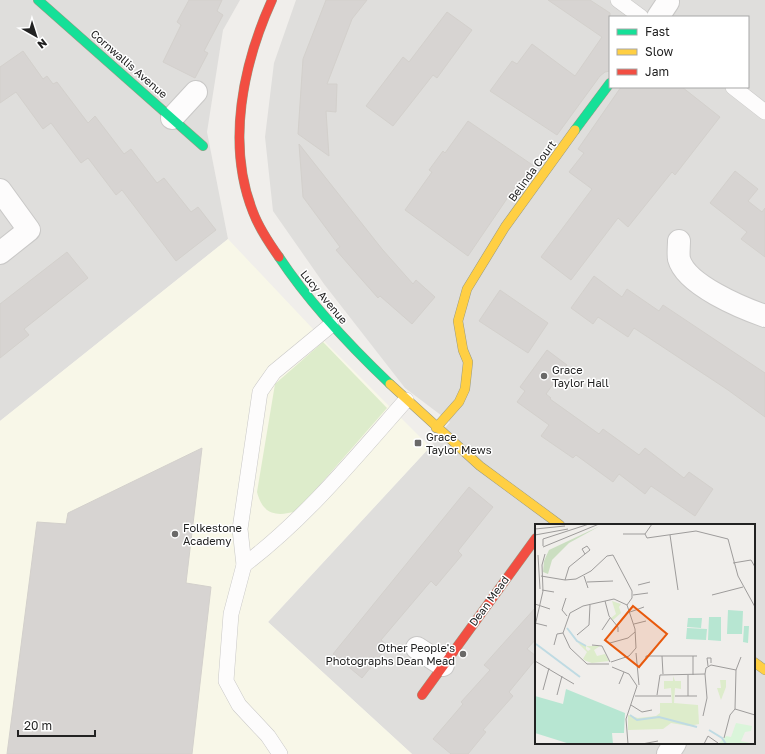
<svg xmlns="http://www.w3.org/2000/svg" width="765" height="754" viewBox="0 0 765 754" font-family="'Golos Text',sans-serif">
<rect width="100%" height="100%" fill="#f0eeeb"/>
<g fill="#dfdedc" fill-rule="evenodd">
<path d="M0,0H240L223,30L207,132L228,239L0,421Z"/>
<path d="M296,0H765V754H412L268,622L430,447L450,422L405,388L324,284L273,211L265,137L274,63ZM610,17H748V87H610ZM536,525H754V743H536Z"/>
</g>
<path fill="#f8f7e8" d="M228,239L329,346L430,447L268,622L412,754H0V421Z"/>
<path fill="#ddeccb" d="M323,342L387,408L297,511C276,517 263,515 257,492L275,384Z"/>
<g fill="#d7d4d2" stroke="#d3d0cc">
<path d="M189,0H222L217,11L223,15L204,51L208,53L195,78L163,62L181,25L177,22Z"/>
<path d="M326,0H367L352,19L327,84H337L336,112L326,111L329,156L298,134L303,59Z"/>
<path d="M548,0H590L610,13V71L605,72L600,76L557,135L490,91L512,61L517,64L532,44L575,76L602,37Z"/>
<path d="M447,12L472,30L437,78L433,75L393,126L366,106L403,57L409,62Z"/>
<path d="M23,51L43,79L47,76L53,84L57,82L88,123L95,116L124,154L131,149L157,183L164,178L191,212L198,207L216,230L176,261L122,190L116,195L88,158L81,163L51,123L43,129L16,92L0,103V67Z"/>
<path d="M621,87H682L720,117L675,175L672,172L628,227L618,218L571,280L541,257L592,189L569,172L584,153L578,149Z"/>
<path d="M468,121L534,166L522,183L519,181L468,256L405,210L432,172L429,170L443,151L445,153Z"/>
<path d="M299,144L382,249L413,284L416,280L435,297L412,324L380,296L378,298L356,273L336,250L340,247L303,197Z"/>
<path d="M735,171L758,189L748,201L762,212L765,208V257L741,239L747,232L710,203Z"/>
<path d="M67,252L88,278L24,329L29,335L0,358V304Z"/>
<path d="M594,276L622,297L627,289L659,311L663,305L765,373V417L728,390L634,328L628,337L598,317L593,324L571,308Z"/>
<path d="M500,290L548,323L528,353L479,321Z"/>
<path d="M547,350L567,365L546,394L551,398L550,399L599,434L603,429L639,455L645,448L684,478L689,472L713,489L695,516L651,486L645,494L619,474L613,482L576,455L573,458L541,436L549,425L517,402L525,391L520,387Z"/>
<path d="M202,448L186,583L211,587L192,754H7L37,522L66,524L68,513Z"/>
<path d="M469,487L493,507L458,551L462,555L436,586L431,581L381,640L388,646L362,678L333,654Z"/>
<path d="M536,607V639L527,649L536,656V659L509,692L513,696L483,730L486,732L468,754H451L433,739L463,704L461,702L490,670L484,665Z"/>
</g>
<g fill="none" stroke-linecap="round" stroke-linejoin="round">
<defs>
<g id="lane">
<path d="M618,0L641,17"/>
<path d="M733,87L765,112"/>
<path d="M244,565C305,519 355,458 406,400"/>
<path d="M280,754L268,736L239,705L226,681L231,614L244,565L240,529L260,392L274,372L331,325"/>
</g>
<g id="street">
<path d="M658,17L668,2"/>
<path d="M172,118L196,92"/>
<path d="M0,190L29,230L0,253"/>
<path d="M679,241C679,246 678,254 679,259C686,285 742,308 765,316"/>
<path d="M417,648L443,665"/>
<path d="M668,754L675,743"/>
</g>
<g id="fast">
<path d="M38,0L203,146"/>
<path d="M575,130L610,83"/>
<path d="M279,257C310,304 349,345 390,384"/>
</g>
<g id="slow">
<path d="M390,384L480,466L560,525"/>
<path d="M436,428L459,402L465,389L468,362L463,350L458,321L467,289L505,227L575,130"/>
<path d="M754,662L765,670"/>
</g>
<g id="jam">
<path d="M272,0C243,64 226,144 253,212C259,228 269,243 279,257"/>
<path d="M422,695L536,538"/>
</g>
</defs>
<use href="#lane" stroke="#c9c8c7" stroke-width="16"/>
<use href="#street" stroke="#c9c8c7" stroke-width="24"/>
<use href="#fast" stroke="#999a82" stroke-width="10"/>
<use href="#slow" stroke="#999a82" stroke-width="10"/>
<use href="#jam" stroke="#999a82" stroke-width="10"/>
<use href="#lane" stroke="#fdfcfc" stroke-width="15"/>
<use href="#street" stroke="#fdfcfc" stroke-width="22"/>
<use href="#fast" stroke="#16e098" stroke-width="9"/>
<use href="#slow" stroke="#ffcf43" stroke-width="9"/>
<use href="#jam" stroke="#f24e42" stroke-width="9"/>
</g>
<g fill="#6a6968" stroke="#fff" stroke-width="1.5">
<circle cx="544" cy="376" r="4"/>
<rect x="414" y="439" width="8" height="8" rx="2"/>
<circle cx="175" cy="534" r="4"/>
<circle cx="463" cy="654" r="4"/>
</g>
<g text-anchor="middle" stroke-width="3" stroke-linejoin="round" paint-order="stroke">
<g font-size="11" fill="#222" stroke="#fff">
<text transform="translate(129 64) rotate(41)" y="4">Cornwallis Avenue</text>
<text transform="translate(532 171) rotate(-54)" y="4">Belinda Court</text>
<text transform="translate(324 297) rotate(50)" y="4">Lucy Avenue</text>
<text transform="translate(489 601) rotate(-54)" y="4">Dean Mead</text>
</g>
<g font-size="11" fill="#222" stroke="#fff" text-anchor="start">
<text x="552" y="374">Grace<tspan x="552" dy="13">Taylor Hall</tspan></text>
<text x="426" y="441">Grace<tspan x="426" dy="13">Taylor Mews</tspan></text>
<text x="183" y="532">Folkestone<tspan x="183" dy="13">Academy</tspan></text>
<text x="455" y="652" text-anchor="end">Other People's<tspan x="455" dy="13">Photographs Dean Mead</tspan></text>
</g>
</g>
<g transform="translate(535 524)">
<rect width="220" height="220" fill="#f0eeeb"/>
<path d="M77,77L86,80L84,83L86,89L78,96L76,94L81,90ZM43,119L51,121V125L53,127L56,125L51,122H65L59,126L62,132L70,130L74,137L57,139L51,137L48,135L52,128ZM138,152L140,157H146V165L140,164L139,179L163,181L164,200L154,202L136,199L128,205L93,206V191L103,194L121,192L125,189V179H137L136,164L129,165V157H138ZM185,156H191V163L186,176L182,164H186Z" fill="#ddeccb"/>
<path d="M65,2L34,19L17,36L13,50L8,48L9,37L14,26Z" fill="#cbdec1"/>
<path d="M201,199L217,202L216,207L210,208L206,217L220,220H183L191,212L196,213Z" fill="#daf5da"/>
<path d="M193,86L208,87L207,110H192ZM174,93H186V117L173,116ZM153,94H167L166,104L152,103ZM209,102H214L213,119L208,118ZM152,104L172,105L171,116L151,115ZM31,165L90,189L89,209H77L78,220H35L0,209V172L28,180Z" fill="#b7e6d2"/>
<path fill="none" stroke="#bfdbe3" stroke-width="2" d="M32,104L42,117L51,122M1,120L45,153M95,191L102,196L124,193L162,203M174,206L187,214L191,220"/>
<path fill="none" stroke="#9e9c9b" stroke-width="1" d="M117,0L110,10L112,14L161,7L193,15L203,52L220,83M0,5L30,2M88,10H110M0,11L33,5M135,11L143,66M8,22V15L54,0M8,23L64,0M3,31L5,65M198,39L216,36L220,43M6,52L30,56L41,55L56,47L72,32L78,31L97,67V74L92,81M49,52L53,64M30,56L34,43L50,30L47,25L52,22L55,26L50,30M52,58L78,57M103,61L115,58M7,66L19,68M98,71L113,69M177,71L208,63M31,74L27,86L32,92M70,77L74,92L83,103V108M0,80L15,85M95,88L109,83M0,99L12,102M99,100L111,97M0,102L8,67L7,41L10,30M67,106L75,94M42,111L54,101L55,81M75,119L93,114L100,108M19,121L22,110L28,109M57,121L67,122L75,138M101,129L104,161M127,132L128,150M111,135V132H162M0,137L39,160M74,140H52L35,124L28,109L35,89L48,82L79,75L92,81L100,105L101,124L94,132L76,138M173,142L172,134H176V139M77,143L94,150L102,162L91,195L93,220M201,146L206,133M158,151V132M84,160L89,148M8,166L14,144M22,171L27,152M122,171L125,151L170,150M100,172H136M140,172H162M153,172V151M96,181L107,188L117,186M168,192L172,174L170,150L171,144L176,141L201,146L200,185L220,191M189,214L195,191L200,185M107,220L123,217M169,220L173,212L183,219"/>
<path fill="#e8590c" fill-opacity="0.15" stroke="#e8590c" stroke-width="2" d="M98,82L132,110L104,143L70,116Z"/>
<rect width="220" height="220" fill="none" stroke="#222" stroke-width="2"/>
</g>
<rect x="609" y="16" width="140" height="72" fill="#ffffff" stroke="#a7a7a7"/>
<rect x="617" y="29" width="20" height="6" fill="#16e098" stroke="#a7a7a7"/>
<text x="645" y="36" font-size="12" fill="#222222">Fast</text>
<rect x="617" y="49" width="20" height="6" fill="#ffcf43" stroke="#a7a7a7"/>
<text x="645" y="56" font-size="12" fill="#222222">Slow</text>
<rect x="617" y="69" width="20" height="6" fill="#f24e42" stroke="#a7a7a7"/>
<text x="645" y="76" font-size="12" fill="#222222">Jam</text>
<g transform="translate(36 36) rotate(141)" stroke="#ffffff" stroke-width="3" paint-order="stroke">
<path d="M0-3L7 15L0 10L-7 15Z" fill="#222222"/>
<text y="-6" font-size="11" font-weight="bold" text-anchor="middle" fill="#222222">N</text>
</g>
<path d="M18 730v6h77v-6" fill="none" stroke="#222222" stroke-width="2"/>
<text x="24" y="730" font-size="12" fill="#222222" stroke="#ffffff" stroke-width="3" paint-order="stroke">20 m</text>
</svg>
